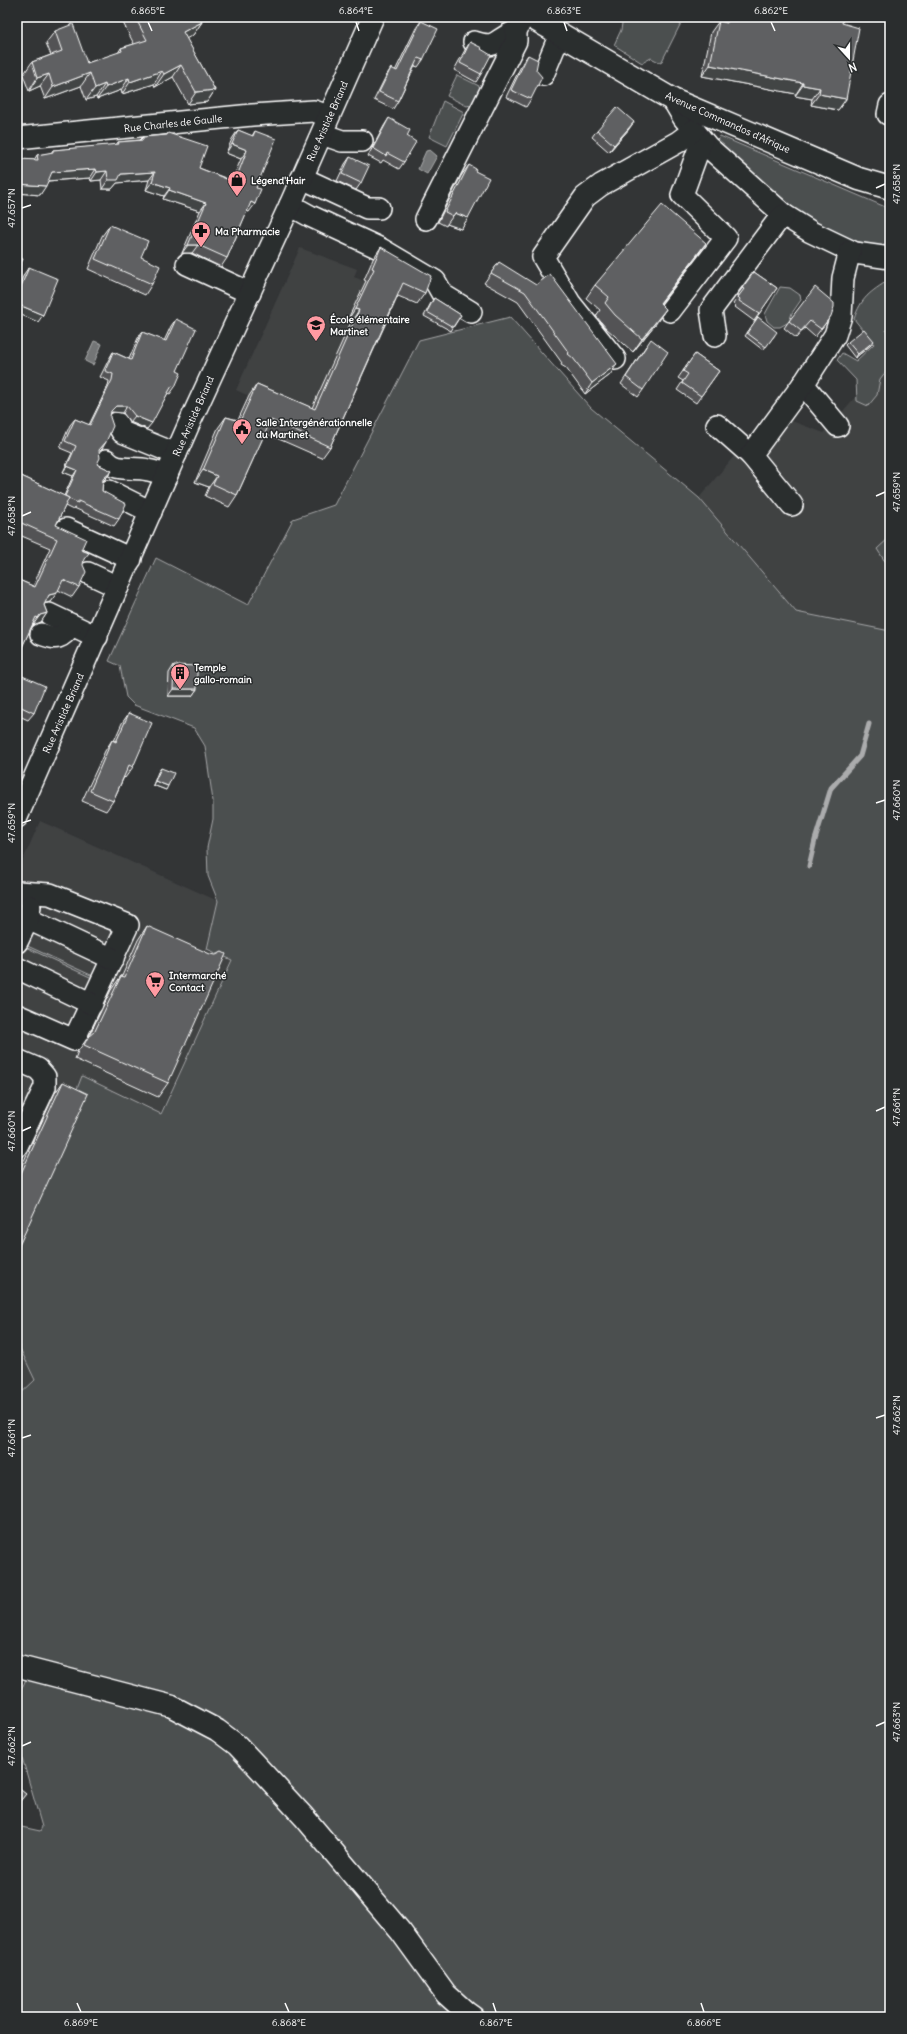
<svg xmlns="http://www.w3.org/2000/svg" width="907" height="2034" viewBox="0 0 907 2034" font-family="Delius,sans-serif">
<rect width="100%" height="100%" fill="#333536"/>
<filter id="ink" filterUnits="userSpaceOnUse"><feTurbulence type="fractalNoise" baseFrequency=".025" numOctaves="2"/><feDisplacementMap in="SourceGraphic" scale="8" xChannelSelector="R" yChannelSelector="G"/><feConvolveMatrix kernelMatrix="1 2 1 2 8 2 1 2 1" color-interpolation-filters="sRGB"/></filter>
<g filter="url(#ink)">
<g fill="#404243">
<path d="M300,248L357,269L354,277L395,294L322,458L262,432L273,407L236,390Z"/>
<path d="M890,357V631L796,612L699,498L770,413L824,433Z"/>
<path d="M40,821L218,901L207,949L232,960L35,1380L17,1397V874Z"/>
</g>
<g fill="#4c4f50" stroke="#a6a7a8">
<path d="M623,17H684L661,63L651,58L642,63L614,45L621,30Z"/>
<path d="M457,75L483,88L476,103L467,106L447,96Z"/>
<path d="M443,101L464,112L447,146L429,137Z"/>
<path d="M720,136L890,209V246L882,248L841,237L808,221L718,141Z"/>
<path d="M889,280L890,327L886,330L890,339V366L880,379L877,395L868,406L857,401L856,380L837,360L842,353L856,361L874,344L854,319C861,298 870,292 889,280Z"/>
<path d="M780,287L790,288L800,295L801,300L792,313L789,322L780,327H774L767,321L765,314Z"/>
<path d="M510,317L591,408L699,498L796,612L890,631V2017H17V1826L40,1831L42,1827L21,1754L18,1697L26,1679L63,1671L17,1655V1397L35,1380L17,1342V1244L82,1076L161,1114L232,960L207,949L218,901L208,876L207,848L213,819V801L205,746L194,728L134,705L126,697L120,666L109,661L156,558L248,605L293,519L334,505L419,340Z"/>
<path d="M890,537V565L884,560L877,549Z"/>
<path d="M21,943L93,976L92,978L21,945Z"/>
</g>
<g fill="#737576" stroke="#abacad">
<path d="M430,150L437,156L427,174L418,169L426,151Z"/>
<path d="M94,341L102,344L93,365L85,361Z"/>
</g>
<g fill="none" stroke-linecap="round" stroke-linejoin="round">
<path stroke="#abacad" stroke-width="5" d="M809,866L815,840L831,788L860,756L869,724"/>
<defs>
<g id="minor">
<path d="M474,42C499,50 494,39 516,31"/>
<path d="M543,75L560,34"/>
<path d="M673,100L683,117L707,146L784,215L811,232L855,253L890,258"/>
<path d="M890,105L888,114H890"/>
<path d="M322,134L342,141H362"/>
<path d="M17,138L252,115L314,111L328,116"/>
<path d="M302,178L367,208H379"/>
<path d="M290,205L310,216L381,249L435,281L443,295L471,312"/>
<path d="M426,219L516,41V31L523,17"/>
<path d="M187,264L250,293"/>
<path d="M670,311L726,238L682,195L702,140"/>
<path d="M715,336L711,310L776,223L784,215"/>
<path d="M615,359L570,303L543,257L585,197L601,185L678,142L694,130"/>
<path d="M803,384L838,426"/>
<path d="M117,423L122,432L176,454"/>
<path d="M717,425L751,455"/>
<path d="M106,460C116,473 134,466 148,470C154,471 161,474 167,475"/>
<path d="M109,491L151,512"/>
<path d="M792,505L751,455L806,380L835,335L841,316L843,278L850,251"/>
<path d="M66,529L131,559"/>
<path d="M88,573L118,587"/>
<path d="M49,614L97,637"/>
<path d="M41,634C58,640 60,639 72,625"/>
<path d="M17,817L189,424L290,205L373,17"/>
<path d="M17,892L50,894L128,925L74,1040L17,1015"/>
<path d="M28,919L113,959"/>
<path d="M17,942L28,919L30,906"/>
<path d="M17,968L92,1004"/>
<path d="M17,1060L38,1069L45,1077V1087L17,1146"/>
<path d="M17,1666L171,1706L217,1730L237,1745L254,1763L304,1817L401,1932L446,1994L466,2012L473,2017"/>
</g>
<path id="major" d="M531,17L673,100L859,179L890,188"/>
</defs>
<use href="#minor" stroke="#fff" stroke-width="24"/>
<use href="#major" stroke="#fff" stroke-width="25"/>
<use href="#minor" stroke="#2a2d2e" stroke-width="21"/>
<use href="#major" stroke="#2a2d2e" stroke-width="22"/>
</g>
<g fill="#525354" stroke="#fff">
<path d="M120,17H199L202,22L193,35L186,38L215,90L207,102L188,104L173,77L155,87L154,84L122,94L121,90L97,99L96,97L86,100L81,86L45,99L40,86L29,91L23,75L32,62L51,55L46,43L55,31L87,63L118,53L121,48L134,44Z"/>
<path d="M723,17H837L842,23L846,99L838,110L811,105L812,99L795,96L796,94L702,76L711,32L719,21L722,22Z"/>
<path d="M421,21L423,60L418,67L415,66L398,101L393,109L374,100L386,76L391,68L395,71L416,28Z"/>
<path d="M470,42L481,49V74L476,82L454,70L465,50Z"/>
<path d="M528,55L531,99L526,107L506,97L523,62Z"/>
<path d="M389,118L407,136L404,162L399,169L383,160L381,163L368,156L384,126Z"/>
<path d="M629,129L609,152L592,137L597,130Z"/>
<path d="M238,130L252,136L255,131L256,188L249,212L247,211L227,258L221,267L192,253H182L200,211L163,199L164,196L146,190L149,180L117,183L112,189H102L101,180L91,181L90,178L48,181L40,195L17,193V161L19,159L34,160L37,155L51,153L53,150L116,145L118,142L140,140L143,137L167,135L168,133L199,168L228,179L230,177L233,178L241,159L226,153L232,139Z"/>
<path d="M350,157L361,183L356,190L337,181L345,164Z"/>
<path d="M469,165L475,171L468,218L461,229L447,224L446,226L438,222L461,176Z"/>
<path d="M110,225L141,257L152,284L145,295L88,269L102,236Z"/>
<path d="M706,243L697,256L660,304L666,309L657,322L633,352L606,328L596,316L600,310L586,298L595,285Z"/>
<path d="M381,247L425,293L417,304L398,296L330,447L322,458L265,433L237,495L229,507L205,496L209,487L195,482L218,428L226,417L238,420L249,396L257,384L312,408L351,322L347,321L366,281L364,280L373,259Z"/>
<path d="M499,262L610,375L585,394L566,368L561,365L562,363L518,302L484,283Z"/>
<path d="M29,267L38,322L17,313V291L24,274Z"/>
<path d="M754,272L777,288L754,321L735,307L736,306L733,304L739,296L738,294Z"/>
<path d="M434,298L461,315L451,331L424,316L432,301Z"/>
<path d="M831,316L815,337L805,328L796,338L784,328L789,321Z"/>
<path d="M758,317L775,335L763,350L745,336Z"/>
<path d="M176,319L177,371L175,387L170,394L168,393L147,429L130,422L123,413L112,412L110,413L102,449L99,452L97,464L112,471L107,477L103,482L102,491L119,519L114,526L74,508L73,510L65,506L56,525L81,550L83,561L79,587L72,597L58,590L50,602L44,604V605L47,613L41,622L33,625L31,628L17,657V582L19,580L33,586L50,548L17,534V474L64,496L73,476L63,472L72,453L60,448L70,425L75,419L89,425L108,386L109,381L100,377L109,359L113,352L129,359L138,338L142,332L164,341L171,326Z"/>
<path d="M848,342L871,345L855,358L845,345Z"/>
<path d="M646,346L643,390L638,397L621,384Z"/>
<path d="M695,354L719,371L696,403L677,390L683,381L678,378Z"/>
<path d="M174,665L197,689L192,696H168L169,673Z"/>
<path d="M20,675L34,713L28,720L17,715V680Z"/>
<path d="M129,713L133,767L125,778L124,777L113,801L106,811L82,801L105,751L112,740L114,741L122,723Z"/>
<path d="M161,768L166,790L153,785L158,772Z"/>
<path d="M147,926L168,1083L158,1097L75,1059L78,1051L89,1036L111,990L121,976H122L138,940Z"/>
<path d="M63,1082L17,1250V1176L55,1093Z"/>
</g>
<g fill="#424445" stroke="#fff">
<path d="M202,22L193,35L175,45L183,32Z"/>
<path d="M181,65L173,77L155,87L164,74Z"/>
<path d="M710,65L803,83L796,94L702,76Z"/>
<path d="M162,71L154,84L122,94L130,82Z"/>
<path d="M90,73L81,86L45,99L53,87Z"/>
<path d="M49,74L40,86L29,91L37,78Z"/>
<path d="M129,78L121,90L97,99L106,87Z"/>
<path d="M105,84L96,97L86,100L95,88Z"/>
<path d="M803,85L820,88L812,99L795,96Z"/>
<path d="M215,90L207,102L188,104L196,92Z"/>
<path d="M819,94L846,99L838,110L811,105Z"/>
<path d="M634,122L629,129L609,152L614,145Z"/>
<path d="M232,144L247,150L241,159L226,153Z"/>
<path d="M96,169L90,178L46,181L52,172Z"/>
<path d="M107,171L101,180L91,181L97,172Z"/>
<path d="M155,172L149,180L117,183L112,189H102L108,180L121,174Z"/>
<path d="M152,182L170,188L164,196L146,190Z"/>
<path d="M17,184L46,186L40,195L17,193Z"/>
<path d="M169,190L206,203L200,211L163,199Z"/>
<path d="M251,202L255,204L249,212L245,210Z"/>
<path d="M455,213L468,218L461,229L447,224Z"/>
<path d="M706,243L697,256L650,316L660,303Z"/>
<path d="M188,245H198L192,253H182Z"/>
<path d="M17,304L43,315L38,322L17,313Z"/>
<path d="M355,309L359,310L351,322L347,321Z"/>
<path d="M666,309L657,322L633,352L642,339Z"/>
<path d="M874,341L871,345L855,358L858,354Z"/>
<path d="M617,364L610,375L585,394L592,383Z"/>
<path d="M116,406H127L123,413L112,412L107,417L111,411Z"/>
<path d="M135,416L152,423L147,429L130,422Z"/>
<path d="M106,442L102,449L95,457L99,450Z"/>
<path d="M67,466L77,470L73,476L63,472Z"/>
<path d="M203,470L217,476L209,487L195,482Z"/>
<path d="M112,471L107,477L98,486L103,479Z"/>
<path d="M57,593L50,602L42,604L49,595Z"/>
<path d="M47,613L41,622L33,625L31,628L40,615Z"/>
<path d="M173,689H197L192,696H168Z"/>
<path d="M155,781L168,786L166,790L153,785Z"/>
</g>
<g fill="#5f6162" stroke="#fff">
<path d="M135,17H199L202,22L183,32L215,90L196,92L181,65L164,74L162,71L130,82L129,78L106,87L105,84L95,88L90,73L53,87L49,74L37,78L32,62L62,51L55,31L73,24L87,63L122,51L121,48L147,40Z"/>
<path d="M728,17H837L843,18L842,23L859,28L846,99L819,94L820,88L803,85V83L710,65L719,21L727,23Z"/>
<path d="M421,21L438,29L423,60L418,58L398,101L379,92L391,68L397,71Z"/>
<path d="M470,42L482,48L481,49L491,55L481,74L460,63Z"/>
<path d="M528,55L538,60L536,70L542,77L531,99L511,90Z"/>
<path d="M617,107L634,122L614,145L597,130Z"/>
<path d="M389,118L410,130L407,136L416,142L404,162L387,153L386,156L373,148Z"/>
<path d="M238,130L253,136L255,131L276,139L256,188L261,189L255,204L251,202L227,258L198,245H188L206,203L169,190L170,188L152,182L155,172L121,174L118,180H108L107,171L97,172L96,169L52,172L46,186L17,184V161H19V159L38,160L37,155L53,152V150L119,144L118,142L143,140V137L167,135L168,133L207,146L199,168L229,180L230,177L236,179L247,150L232,144Z"/>
<path d="M350,157L369,166L361,183L342,174Z"/>
<path d="M469,165L476,169L475,171L489,178L468,218L455,213L453,216L445,212Z"/>
<path d="M662,205L706,243L660,303L666,309L642,339L615,315L605,303L609,297L595,285Z"/>
<path d="M110,225L148,241L141,257L160,266L152,284L95,259Z"/>
<path d="M381,247L431,276L425,293L403,283L330,447L271,420L237,495L213,484L217,476L203,470L226,417L240,421L257,384L315,409L359,310L355,309L374,269L372,268Z"/>
<path d="M17,257L23,259L17,272Z"/>
<path d="M499,262L536,285L550,274L617,364L592,383L573,358L568,354L569,353L525,292L491,273Z"/>
<path d="M29,267L58,279L43,315L17,304V296Z"/>
<path d="M754,272L777,288L759,314L739,301L740,299L738,297L744,289L742,288Z"/>
<path d="M815,287L834,303V307L831,316L821,329L810,321L801,331L789,321Z"/>
<path d="M434,298L461,315L453,327L427,312Z"/>
<path d="M758,317L777,332L766,347L747,333Z"/>
<path d="M176,319L196,329L177,371L181,373L175,387L172,386L169,391L152,423L135,416L127,406H116L111,411L110,417L113,426L106,442L99,450L100,458L97,464L112,471L103,479L102,491L126,504L119,519L78,501V503L69,499V498L65,496L77,470L67,466L76,446L65,441L75,419L90,425L112,380L113,374L105,371L113,352L131,360L142,332L166,341Z"/>
<path d="M864,329L874,341L858,354L848,342Z"/>
<path d="M651,339L668,352L643,390L626,377Z"/>
<path d="M695,354L719,371L701,396L682,383L688,374L683,371Z"/>
<path d="M17,474L69,498L56,525L86,539L81,550L89,553L84,559L83,565L86,572L79,587L63,580L57,593L49,595L44,605L47,613L40,615L38,618L36,617L18,656H17V584L19,580L35,587L57,539L17,521Z"/>
<path d="M174,665L197,666V689H173Z"/>
<path d="M20,675L45,686L34,713L17,705V682Z"/>
<path d="M129,713L152,723L133,767L129,765L113,801L90,791L112,740L116,742Z"/>
<path d="M161,768L174,773L168,786L155,781Z"/>
<path d="M147,926L210,954L216,955L222,952L226,954L168,1083L84,1045L88,1037L95,1031L121,976L125,977Z"/>
<path d="M63,1082L88,1094L17,1250V1182Z"/>
<path d="M17,1365L20,1369L17,1372Z"/>
<path d="M17,1787L26,1794L17,1805Z"/>
</g>
</g>
<path fill="none" stroke="#fff" stroke-width="1.5" d="M148,22L152,31M356,22L359,31M564,22L567,31M771,22L775,31M876,188L885,184M22,208L31,205M876,496L885,492M22,516L31,512M876,803L885,800M22,823L31,820M876,1111L885,1107M22,1131L31,1127M876,1418L885,1415M22,1438L31,1435M876,1726L885,1722M22,1746L31,1742M77,2003L81,2012M285,2003L289,2012M493,2003L496,2012M701,2003L704,2012"/>
<defs>
<symbol id="shop-pin" viewBox="-11 -11 22 30"><path d="M0 17L-7.5 6A9.5 9.5 0 1 1 7.5 6Z" fill="#ff9aa2" stroke="#2a2d2e"/><path d="M-5-2.5h2.3a2.7 3.5 0 0 1 5.4 0H5L5.5 6h-11ZM-1.5-2.5h3a1.5 2.3 0 0 0-3 0Z" fill="#111"/></symbol>
<symbol id="pharmacy-pin" viewBox="-11 -11 22 30"><path d="M0 17L-7.5 6A9.5 9.5 0 1 1 7.5 6Z" fill="#ff9aa2" stroke="#2a2d2e"/><path d="M-2-6h4v4h4v4h-4v4h-4v-4h-4v-4h4Z" fill="#111"/></symbol>
<symbol id="school-pin" viewBox="-11 -11 22 30"><path d="M0 17L-7.5 6A9.5 9.5 0 1 1 7.5 6Z" fill="#ff9aa2" stroke="#2a2d2e"/><path d="M0-5L7-2L0 1L-7-2ZM-4 1L0 2.5L4 1V4Q0 6-4 4Z" fill="#111"/></symbol>
<symbol id="civic-pin" viewBox="-11 -11 22 30"><path d="M0 17L-7.5 6A9.5 9.5 0 1 1 7.5 6Z" fill="#ff9aa2" stroke="#2a2d2e"/><path d="M-.6-6.5H3V-4.5H.6V-3L4-1V1h2V6H-6V1h2V-1L-.6-3ZM-1.2 2.5V6h2.4V2.5Z" fill="#111"/></symbol>
<symbol id="building-pin" viewBox="-11 -11 22 30"><path d="M0 17L-7.5 6A9.5 9.5 0 1 1 7.5 6Z" fill="#ff9aa2" stroke="#2a2d2e"/><path d="M-4-6H4V6H1V3H-1V6H-4ZM-2.5-4.3h1.7v1.8h-1.7ZM.8-4.3h1.7v1.8H.8ZM-2.5-1h1.7V.8h-1.7ZM.8-1h1.7V.8H.8Z" fill="#111"/></symbol>
<symbol id="supermarket-pin" viewBox="-11 -11 22 30"><path d="M0 17L-7.5 6A9.5 9.5 0 1 1 7.5 6Z" fill="#ff9aa2" stroke="#2a2d2e"/><path d="M-6-5.5h2.5l.6 2H6L4.5 2H-2.5L-4.4-4H-6ZM-1.5 3.2a1.3 1.3 0 1 0 .1 0ZM3 3.2a1.3 1.3 0 1 0 .1 0Z" fill="#111"/></symbol>
</defs>
<g fill-rule="evenodd">
<use href="#shop-pin" x="226" y="169" width="22" height="30"/>
<use href="#pharmacy-pin" x="190" y="220" width="22" height="30"/>
<use href="#school-pin" x="305" y="314" width="22" height="30"/>
<use href="#civic-pin" x="231" y="417" width="22" height="30"/>
<use href="#building-pin" x="169" y="662" width="22" height="30"/>
<use href="#supermarket-pin" x="144" y="970" width="22" height="30"/>
</g>
<g text-anchor="middle" stroke-width="3" stroke-linejoin="round" paint-order="stroke">
<g font-size="10" fill="#fff" stroke="#2a2d2e">
<text transform="translate(327 121) rotate(-66)" y="4">Rue Aristide Briand</text>
<text transform="translate(728 122) rotate(24)" y="4">Avenue Commandos d'Afrique</text>
<text transform="translate(173 123) rotate(-6)" y="4">Rue Charles de Gaulle</text>
<text transform="translate(193 416) rotate(-66)" y="4">Rue Aristide Briand</text>
<text transform="translate(63 713) rotate(-66)" y="4">Rue Aristide Briand</text>
</g>
<g font-size="10" font-weight="bold" fill="#fff" stroke="#2a2d2e" text-anchor="start">
<text x="251" y="184">Légend'Hair</text>
<text x="215" y="235">Ma Pharmacie</text>
<text x="330" y="323">École élémentaire<tspan x="330" dy="12">Martinet</tspan></text>
<text x="256" y="426">Salle Intergénérationnelle<tspan x="256" dy="12">du Martinet</tspan></text>
<text x="194" y="671">Temple<tspan x="194" dy="12">gallo-romain</tspan></text>
<text x="169" y="979">Intermarché<tspan x="169" dy="12">Contact</tspan></text>
</g>
</g>
<rect width="907" height="2034" fill="none" stroke="#2a2d2e" stroke-width="44"/>
<g transform="translate(849 58) rotate(159)" stroke="#2a2d2e" stroke-width="3" paint-order="stroke">
<path d="M0-3L7 15L0 10L-7 15Z" fill="#ffffff"/>
<text y="-6" font-size="11" font-weight="bold" text-anchor="middle" fill="#ffffff">N</text>
</g>
<rect x="22" y="22" width="863" height="1990" fill="none" stroke="#fff" stroke-width="1.5"/>
<g font-size="10" text-anchor="middle" fill="#fff">
<text x="148" y="14">6.865°E</text>
<text x="356" y="14">6.864°E</text>
<text x="564" y="14">6.863°E</text>
<text x="771" y="14">6.862°E</text>
<text transform="translate(896 184) rotate(-90)" y="4">47.658°N</text>
<text transform="translate(11 208) rotate(-90)" y="4">47.657°N</text>
<text transform="translate(896 492) rotate(-90)" y="4">47.659°N</text>
<text transform="translate(11 516) rotate(-90)" y="4">47.658°N</text>
<text transform="translate(896 800) rotate(-90)" y="4">47.660°N</text>
<text transform="translate(11 823) rotate(-90)" y="4">47.659°N</text>
<text transform="translate(896 1107) rotate(-90)" y="4">47.661°N</text>
<text transform="translate(11 1131) rotate(-90)" y="4">47.660°N</text>
<text transform="translate(896 1415) rotate(-90)" y="4">47.662°N</text>
<text transform="translate(11 1438) rotate(-90)" y="4">47.661°N</text>
<text transform="translate(896 1722) rotate(-90)" y="4">47.663°N</text>
<text transform="translate(11 1746) rotate(-90)" y="4">47.662°N</text>
<text x="81" y="2026">6.869°E</text>
<text x="289" y="2026">6.868°E</text>
<text x="496" y="2026">6.867°E</text>
<text x="704" y="2026">6.866°E</text>
</g>
</svg>
